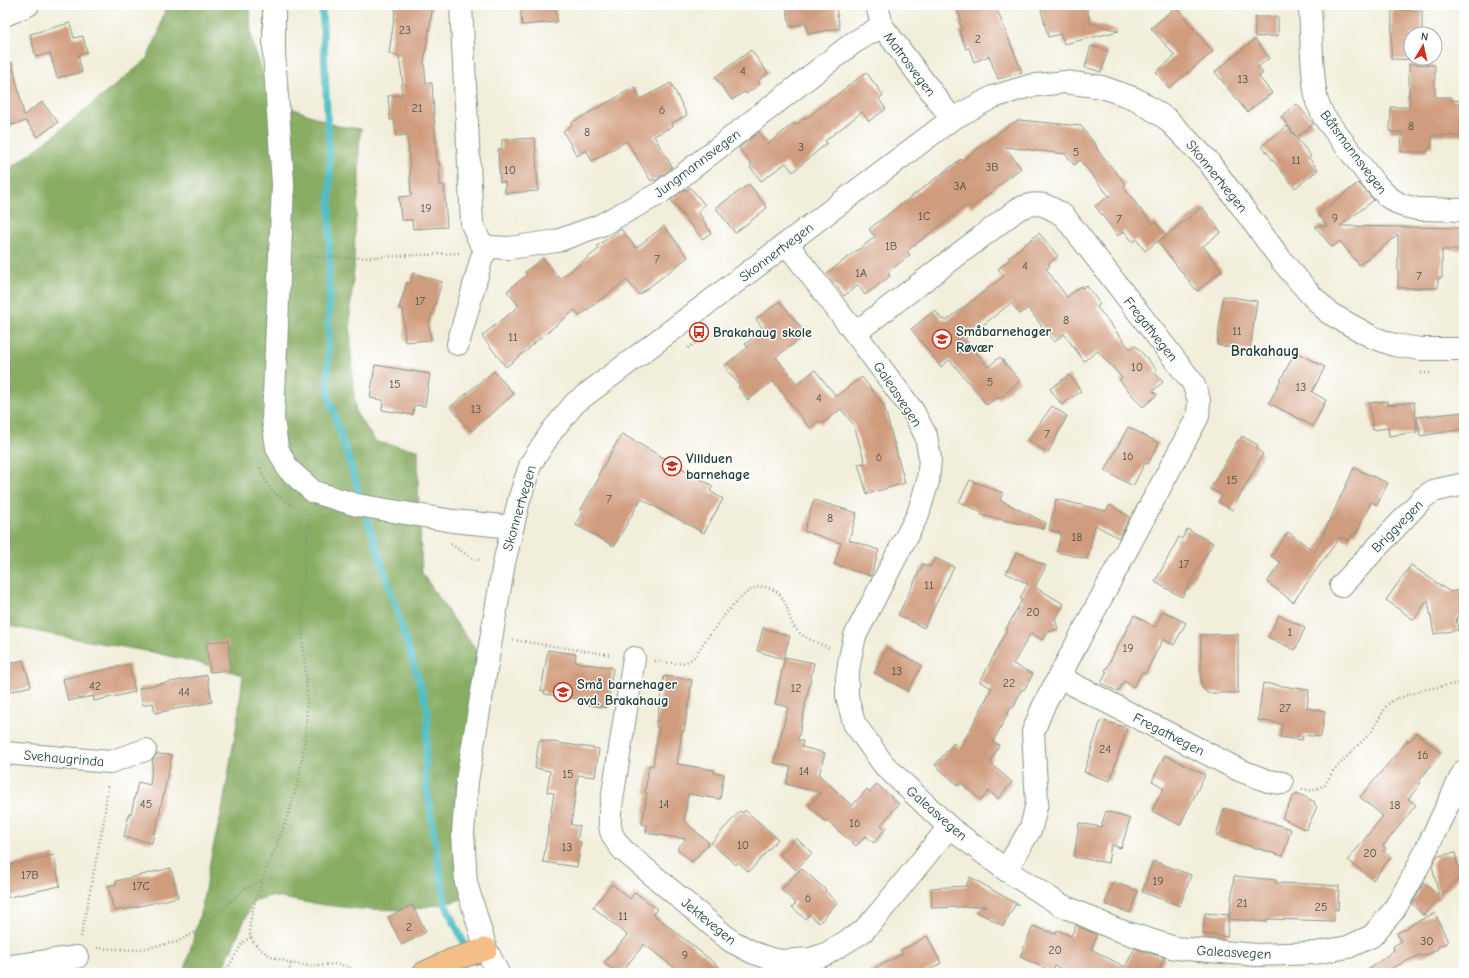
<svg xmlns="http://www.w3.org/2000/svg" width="1469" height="978" viewBox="0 0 1469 978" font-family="'Comic Neue',sans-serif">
<rect width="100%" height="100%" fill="#fff"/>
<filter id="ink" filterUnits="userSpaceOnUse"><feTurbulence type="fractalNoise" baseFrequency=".025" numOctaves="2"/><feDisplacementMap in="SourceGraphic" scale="8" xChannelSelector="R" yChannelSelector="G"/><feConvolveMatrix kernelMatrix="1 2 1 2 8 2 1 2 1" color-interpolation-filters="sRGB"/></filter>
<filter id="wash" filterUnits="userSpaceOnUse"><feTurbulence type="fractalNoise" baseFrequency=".012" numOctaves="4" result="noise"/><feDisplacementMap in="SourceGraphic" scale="16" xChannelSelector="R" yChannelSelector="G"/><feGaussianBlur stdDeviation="0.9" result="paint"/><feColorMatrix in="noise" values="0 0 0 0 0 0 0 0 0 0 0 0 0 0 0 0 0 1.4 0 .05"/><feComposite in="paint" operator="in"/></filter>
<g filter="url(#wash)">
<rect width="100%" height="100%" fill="#f1eeda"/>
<path fill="#87ac62" stroke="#53744b" d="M166,5H250L251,38L266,82L294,109L338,126L361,129L359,148V188L355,227L354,270L350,310L351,360L356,413L376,442L418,450V486L422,573L454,620L489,666L472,764L469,897L452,902L408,910L361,909L315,904L270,896L253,901L221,973H184L202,906L211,857L223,805L238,717L243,675L204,664L152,652L54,635L5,625V173L52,137L146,60L158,35Z"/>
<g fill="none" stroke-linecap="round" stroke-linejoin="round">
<path stroke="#50bec5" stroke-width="7" d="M322,5L330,175L328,394L428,710L425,776L445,904L464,943L463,956L457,973"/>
</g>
<g id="blocks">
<g fill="#d09c7e">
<path d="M396,5H433L424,62L426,83H432L437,162H439L440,185H444L447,227L413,229L412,220H401L399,197L411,196L408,135L396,136L394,120H390L388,96L402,95L401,85L403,84L399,56L389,54Z"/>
<path d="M520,5H556L557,22L522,25Z"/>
<path d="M786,5H835L840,28L808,34L806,23L790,27Z"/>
<path d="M955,5H995L1022,72L998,79L989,56L974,62L969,48L966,49L959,31L962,30L959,22L961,20Z"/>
<path d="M1040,5H1086L1090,23L1119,31L1064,44L1061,34L1048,37Z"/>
<path d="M1176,7L1213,52L1169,88L1156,72L1175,56L1151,28Z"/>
<path d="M1392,10L1422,11V34H1411V58H1421V60L1391,59Z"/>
<path d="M1255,17H1278V36L1255,37Z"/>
<path d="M70,23L74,38L83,36L87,52L78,55L82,72L57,78L50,53L36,57L30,34Z"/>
<path d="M1255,39L1269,58L1258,67L1263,73L1259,77L1272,93L1247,112L1215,72Z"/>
<path d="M1091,46L1108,51L1101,72L1085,67Z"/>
<path d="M751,50L768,73L758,81L760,84L746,94L744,92L732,100L715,77Z"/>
<path d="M12,62L24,115L42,102L58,122L38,137L26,121L5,127V63Z"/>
<path d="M1409,64L1435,65V97H1451V100L1464,101V136L1432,135V147H1428V152H1401L1402,132H1390L1391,107H1409Z"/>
<path d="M866,72L883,95L879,99L886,109L869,121L862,112L825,141L827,143L793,172L786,163L761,181L750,167L752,165L739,148L759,132L768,144L794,123L796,125L805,117L807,118Z"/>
<path d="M671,83L687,115L672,123L673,126L654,136L672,167L656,181L654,179L651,181L627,141L592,161L586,150L577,156L563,131L572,125L571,123L635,87L640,99Z"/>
<path d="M1297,104L1313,124L1297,137L1281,117Z"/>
<path d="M1019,120L1081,126L1097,147L1096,148L1126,185L1123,187L1152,224L1155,222L1166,235L1145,251L1136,239L1133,242L1124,231L1118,236L1095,206L1109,196L1080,160L1074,165L1066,154L1005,147L1021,168L971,208L968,204L907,251L910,255L888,272L890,276L865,295L858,285L844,296L827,273L875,237L869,229L961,159L962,161L1009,125Z"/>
<path d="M1287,126L1311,156L1309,158L1318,170L1295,188L1262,146Z"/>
<path d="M535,138L538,191L505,193V182H500L498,149H502V140Z"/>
<path d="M1358,183L1374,200L1340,226L1464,228V250H1442V278H1438V288H1398V235L1359,265L1340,241L1332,247L1315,226H1327L1318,214Z"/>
<path d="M749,184L767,208L735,233L716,208Z"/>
<path d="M690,187L705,205L698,211L711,233L702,239L671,200L685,189L686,191Z"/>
<path d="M1202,207L1221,232L1203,246L1222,271L1197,291L1158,242Z"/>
<path d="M664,226L688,257L639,295L627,280L579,316L575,310L529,347L530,348L506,367L482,336L519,306L507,291L527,275L525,272L543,258L560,279L599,249L597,246L621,229L636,248Z"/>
<path d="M1039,233L1058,256L1048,264L1050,266L1046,269L1067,297L1081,286L1082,288L1086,285L1100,304L1097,307L1130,349L1136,346L1157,370L1154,372L1163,382L1153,391L1157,395L1143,407L1119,380L1122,378L1098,351L1084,361L1064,334L1054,342L1028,308L1020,314L1011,303L965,339L988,367L1000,357L1020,381L999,399L997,397L987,405L950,360L941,367L911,329L935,310L942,320L944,318L946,321L1004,276L998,269L1009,260L1008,258Z"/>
<path d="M413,273L442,282L429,324L431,340L405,342L403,309L399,308L407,282L410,283Z"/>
<path d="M1223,296L1257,301L1250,350L1217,345Z"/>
<path d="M780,301L806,334L776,357L797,384L815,370L836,396L862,377L884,406L905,483L867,494L858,464L865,463L854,425L841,409L821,424L818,421L810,428L773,381L748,400L738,387L740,386L724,366L748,347L745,344L764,330L756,319Z"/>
<path d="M1295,352L1325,367L1312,392L1326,400L1313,426L1269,403Z"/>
<path d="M375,365L430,374L425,406L414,405L413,415L382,410L383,400L370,398Z"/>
<path d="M494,371L514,394L471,431L450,407Z"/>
<path d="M1069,375L1081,391L1062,405L1050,389Z"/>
<path d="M1387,401V405L1414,402L1417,432L1389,436L1388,428L1373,430L1369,403Z"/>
<path d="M1052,406L1067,416L1048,453L1028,440Z"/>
<path d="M1464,412V429L1420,436L1417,417Z"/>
<path d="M1128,427L1159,443L1148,464L1145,463L1133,486L1105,471Z"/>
<path d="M622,434L713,486L710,491L723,499L704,533L641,499L614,546L576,525L583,513L580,511L600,476L598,475Z"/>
<path d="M1242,436L1258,445L1256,449L1263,454L1232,510L1218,502L1222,495L1210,489L1238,440L1239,441Z"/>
<path d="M1354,468L1388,483L1377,505L1371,502L1356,534L1353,533L1349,541L1340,537L1293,602L1267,582L1281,563L1271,556L1288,532L1315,552Z"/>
<path d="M970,480L1003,493L1000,500L1046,523L1044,529L981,515L982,512L959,502Z"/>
<path d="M1056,499L1106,511L1110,505L1130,517L1119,538L1095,525L1087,559L1057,552L1061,533L1049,530Z"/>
<path d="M814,500L857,513L849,540L879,550L871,576L834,564L841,543L804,531Z"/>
<path d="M1187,529L1213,543L1182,597L1155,582L1179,537L1182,539Z"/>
<path d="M1017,552L1046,566L1035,587L1064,604L1055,619L1058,629L1048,632L1043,640L1031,633L1013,664L1033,674L1024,690L1022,689L1013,708L1011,707L993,742L999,745L990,763L1012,782L998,799L989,791L981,800L961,783L959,786L935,765L954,743L960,749L992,688L980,682L1007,630L1006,629L1022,600L1020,598L1028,584L1006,573Z"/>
<path d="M935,558L954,567L924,628L898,615L923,564L930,567Z"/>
<path d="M1411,565L1450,592L1464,589V616L1456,617L1458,630L1434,634L1428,600L1414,620L1386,600Z"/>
<path d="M1163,611L1186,623L1174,645L1163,639L1145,674L1142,672L1134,687L1124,681L1118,692L1101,683L1107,672L1105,671L1134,615L1155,627Z"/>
<path d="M1279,615L1305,628L1295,650L1268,637Z"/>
<path d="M763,628L790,636L783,659L757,651Z"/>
<path d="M1238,634V693H1207L1201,686V635Z"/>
<path d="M228,640L231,670L210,672L206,643Z"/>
<path d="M887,648L922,665L908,691L874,673Z"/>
<path d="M548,650L576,654L575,662L613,668L607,708L579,703V699L544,694L545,691H541Z"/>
<path d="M785,657L814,663L798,740L803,741L802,747L825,753L819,775L852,806L867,789L870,792L877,784L899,804L881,825L885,829L874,843L866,836L856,846L826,820L825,821L809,806L821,793L786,784L791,767L774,763L788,707L775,704Z"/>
<path d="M23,660L31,686L5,693V665Z"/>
<path d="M129,664L135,692L94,701L93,696L68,701L63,679Z"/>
<path d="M207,675L212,702L155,713L153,703L143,705L139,688Z"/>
<path d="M664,676L692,680L684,732L682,731L677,764L714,770V773L724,774L720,799L688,794L684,821L709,843L692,862L677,849L686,839L646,833L647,825L642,824L647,793H645L649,765L653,766L659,727H656Z"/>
<path d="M1263,683L1309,690L1307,708L1325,711L1321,737L1303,735L1302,740L1280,737L1282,724L1258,720Z"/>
<path d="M1101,720L1127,728L1110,781L1084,772Z"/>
<path d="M1417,733L1441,753L1419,781L1421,783L1408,799L1416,805L1383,846L1386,848L1383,851L1391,857L1373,880L1348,860L1383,816L1360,797L1408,740L1410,741Z"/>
<path d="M539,740L599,749L595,777L578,775L571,825L580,826L577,841L581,842L577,867L543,862L554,793L547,792L550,771L535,768Z"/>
<path d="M157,754L172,755L155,833L154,832L152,843L124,837L129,813L131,814L138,782L150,785L153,759Z"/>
<path d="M1165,755L1205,775L1180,825L1152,811L1164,788L1152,781Z"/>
<path d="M1297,793L1315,802L1314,804L1317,807L1306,830L1282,818L1294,795L1296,796Z"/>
<path d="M1224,808L1291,829L1283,856L1216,836Z"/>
<path d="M745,810L778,839L749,872L738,862L736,865L711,843L740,811L743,813Z"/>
<path d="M1106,811L1130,819L1121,848L1111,845L1108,863L1074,857L1079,823L1101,827Z"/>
<path d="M796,838L812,853L796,870L780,855Z"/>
<path d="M1455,853L1460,876L1423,915L1412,904L1424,883L1439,896L1432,865L1437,856Z"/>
<path d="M54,855L60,886L5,898V866Z"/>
<path d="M1153,861L1191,875L1180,906L1142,892Z"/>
<path d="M171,868L178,897L123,910V909L114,911L108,886L117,884L116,881Z"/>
<path d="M801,868L826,890L825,891L837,903L819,923L809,914L805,919L792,907L796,903L781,890Z"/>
<path d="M1234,876L1276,880L1275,883L1313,884L1339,886L1338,910L1334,909V921L1267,919V922L1229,919Z"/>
<path d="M970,877L1019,905H1015L1003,926L976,911L986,906L932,908L931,888L966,886Z"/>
<path d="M1113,882L1138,891L1130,913L1105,904Z"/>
<path d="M612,884L630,899L635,892L657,909L653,914L727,973H681L644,944L621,973H617L604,963L627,935L593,907Z"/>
<path d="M412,905L426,932L402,945L388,917Z"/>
<path d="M1205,913L1229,915L1227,937L1203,934Z"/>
<path d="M1435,913L1448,942L1438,947L1437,950L1423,956L1420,955L1381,973H1367L1366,972L1394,950L1393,946L1401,942L1397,933L1409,927L1408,926Z"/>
<path d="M1076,925L1097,935L1091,949L1125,967L1135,948L1165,958L1157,973H1072L1055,966L1053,972L1020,957L1033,926L1055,934L1057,930L1071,936Z"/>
<path d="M927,936L941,963L923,973H866L902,954L900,951Z"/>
</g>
</g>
</g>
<g filter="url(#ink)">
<use href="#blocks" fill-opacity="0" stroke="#889687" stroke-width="1"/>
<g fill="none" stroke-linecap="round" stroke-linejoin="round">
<defs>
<g id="minor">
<path d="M274,5V53L283,184L273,419L277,448L288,469L314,492L357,505L453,521L512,527"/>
<path d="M461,5L472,224L480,242L489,247L509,248L557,241L601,225L660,193L853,43L882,26"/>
<path d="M877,5L882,26L952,119"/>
<path d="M1310,5L1312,57L1314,83L1317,102L1324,117L1372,180L1388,197L1401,205L1417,209L1464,210"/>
<path d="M5,15L28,5"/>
<path d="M787,244L855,333L913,411L926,436L930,458L928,481L918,514L855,636L850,658L847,678V696L854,723L884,765L949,827L1006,870L1059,904L1115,929L1175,948L1257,955L1315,953L1348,947L1372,936L1394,910L1413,877L1464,771"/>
<path d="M855,333L1018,209C1038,200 1046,204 1064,216L1193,383L1199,400L1198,416L1043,707L1033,732L1037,803L1031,828L1006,870"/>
<path d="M458,344L482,257L489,247"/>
<path d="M1341,586L1423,498L1433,491L1464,484"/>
<path d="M634,658L610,813C609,831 611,836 623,850L731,941L754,953L771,959L783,961L796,960L811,959L826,954L862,932L876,917L949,827"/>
<path d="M1059,677L1239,770L1268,781L1282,783"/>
<path d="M5,753L110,762L145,750"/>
<path d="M5,967L77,957"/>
<path d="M498,973L486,949L466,883L463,833L467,781L504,563L519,500L531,463L552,431L575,403L952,119L993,97L1029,86L1065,82L1102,87L1136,99L1167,119L1208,161L1282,261L1311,295L1329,313L1372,337L1394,345L1421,349H1464"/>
</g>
<path id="highway" d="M424,973L452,960L486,949"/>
</defs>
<use href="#minor" stroke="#889687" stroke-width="24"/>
<use href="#highway" stroke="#889687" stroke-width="24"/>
<g stroke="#889687" stroke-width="2.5" stroke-dasharray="1 3" stroke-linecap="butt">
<path d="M302,256L355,258L461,253"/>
<path d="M688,348L707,334"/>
<path d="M1421,373H1431"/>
<path d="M260,468C267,488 277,497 295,507"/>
<path d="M309,515C306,552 302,589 302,626C303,649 306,672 307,695C307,725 304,756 297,785C292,804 286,821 279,839C271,860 244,917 251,937C258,957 296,966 314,966C323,966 333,963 341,965C348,966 352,969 357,973"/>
<path d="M451,544L473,559L482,560"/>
<path d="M513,640L612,655"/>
<path d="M655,661C668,662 682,667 693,658C707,639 733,598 753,589C762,584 774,588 780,595C786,602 788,612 791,621C797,637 815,641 829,648"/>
<path d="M1302,789L1312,791L1325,785L1333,771L1372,731L1387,705L1393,700L1423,690L1464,682"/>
<path d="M81,937L104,820L108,784"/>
<path d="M97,948L136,950L177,942L201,929L246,888L262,881"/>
<path d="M225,973L243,942L251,937"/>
<path d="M289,973L291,963"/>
</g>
<use href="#minor" stroke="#fff" stroke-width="22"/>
<use href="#highway" stroke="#f6be87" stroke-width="22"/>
</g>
</g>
<defs>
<symbol id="bus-ring" viewBox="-11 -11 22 22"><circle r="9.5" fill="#fff" stroke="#c8321e" stroke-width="1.5"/><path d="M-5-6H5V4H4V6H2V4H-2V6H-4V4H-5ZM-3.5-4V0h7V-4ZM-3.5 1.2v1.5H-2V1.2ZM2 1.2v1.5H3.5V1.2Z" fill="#c8321e"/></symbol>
<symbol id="school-ring" viewBox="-11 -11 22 22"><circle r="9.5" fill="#fff" stroke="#c8321e" stroke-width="1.5"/><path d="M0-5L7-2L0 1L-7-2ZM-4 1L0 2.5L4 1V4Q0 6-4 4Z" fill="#c8321e"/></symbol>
</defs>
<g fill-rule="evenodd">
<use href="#bus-ring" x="688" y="321" width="22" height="22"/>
<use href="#school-ring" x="931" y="328" width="22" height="22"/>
<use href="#school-ring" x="661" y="455" width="22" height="22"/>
<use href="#school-ring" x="552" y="681" width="22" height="22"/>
</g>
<g text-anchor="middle" stroke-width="3" stroke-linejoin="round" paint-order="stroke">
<g font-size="12" fill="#4b5546">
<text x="405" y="34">23</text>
<text x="978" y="43">2</text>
<text x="743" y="75">4</text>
<text x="1243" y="83">13</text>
<text x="417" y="112">21</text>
<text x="662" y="114">6</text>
<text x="1411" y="130">8</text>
<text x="587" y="136">8</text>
<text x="801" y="151">3</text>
<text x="1076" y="156">5</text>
<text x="1296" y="164">11</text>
<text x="992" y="171">3B</text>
<text x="510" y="174">10</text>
<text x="960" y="190">3A</text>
<text x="426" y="212">19</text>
<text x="924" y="220">1C</text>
<text x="1335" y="222">9</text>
<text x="1119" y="223">7</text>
<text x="891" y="250">1B</text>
<text x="657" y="263">7</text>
<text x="1025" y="270">4</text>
<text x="861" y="277">1A</text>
<text x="1419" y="280">7</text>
<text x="420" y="305">17</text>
<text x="1066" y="324">8</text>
<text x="1237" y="335">11</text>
<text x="513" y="341">11</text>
<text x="1137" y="371">10</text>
<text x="990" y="386">5</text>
<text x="395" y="388">15</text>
<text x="1301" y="391">13</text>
<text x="819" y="402">4</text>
<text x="476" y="413">13</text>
<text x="1047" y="438">7</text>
<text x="1128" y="460">16</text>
<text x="879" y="461">6</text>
<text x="1232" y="484">15</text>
<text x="609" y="503">7</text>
<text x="830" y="522">8</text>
<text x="1077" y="541">18</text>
<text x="1184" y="568">17</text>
<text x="929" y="589">11</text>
<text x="1033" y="616">20</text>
<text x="1290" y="636">1</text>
<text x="1128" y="652">19</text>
<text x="897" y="675">13</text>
<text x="1009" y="687">22</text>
<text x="95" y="690">42</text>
<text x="796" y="692">12</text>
<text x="184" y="696">44</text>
<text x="1285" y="712">27</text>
<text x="1105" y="753">24</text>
<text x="1423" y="759">16</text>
<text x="804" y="775">14</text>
<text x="568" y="778">15</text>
<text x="146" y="808">45</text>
<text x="664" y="808">14</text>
<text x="1395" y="809">18</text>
<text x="855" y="827">16</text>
<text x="743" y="849">10</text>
<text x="567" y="851">13</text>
<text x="1370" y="857">20</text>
<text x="30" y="879">17B</text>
<text x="1158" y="885">19</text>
<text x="141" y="890">17C</text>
<text x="808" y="902">6</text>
<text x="1242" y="907">21</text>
<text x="1321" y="911">25</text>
<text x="623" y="920">11</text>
<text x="409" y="931">2</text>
<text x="1427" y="945">30</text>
<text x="1055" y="954">20</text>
<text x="685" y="959">9</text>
</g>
<g font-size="14" fill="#1f3d34" stroke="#fff">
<text transform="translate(910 64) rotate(53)" y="5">Matrosvegen</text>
<text transform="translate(1354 152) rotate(53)" y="5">Båtsmannsvegen</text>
<text transform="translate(697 163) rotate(-37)" y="5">Jungmannsvegen</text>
<text transform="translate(1217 176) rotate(51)" y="5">Skonnertvegen</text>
<text transform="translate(776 252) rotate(-37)" y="5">Skonnertvegen</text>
<text transform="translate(1151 329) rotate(52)" y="5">Fregattvegen</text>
<text transform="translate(898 394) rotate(56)" y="5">Galeasvegen</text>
<text transform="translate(519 508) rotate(-74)" y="5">Skonnertvegen</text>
<text transform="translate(1397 526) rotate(-46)" y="5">Briggvegen</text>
<text transform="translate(1169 734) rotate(27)" y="5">Fregattvegen</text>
<text transform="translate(64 758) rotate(5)" y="5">Svehaugrinda</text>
<text transform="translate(937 813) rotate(41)" y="5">Galeasvegen</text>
<text transform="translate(709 921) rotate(39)" y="5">Jektevegen</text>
<text transform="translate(1234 952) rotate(3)" y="5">Galeasvegen</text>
</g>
<g font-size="14" font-weight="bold" fill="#1f3d34" stroke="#fff" text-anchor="start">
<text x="956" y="336">Småbarnehager<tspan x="956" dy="16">Røvær</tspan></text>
<text x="713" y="337">Brakahaug skole</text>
<text x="686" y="463">Villduen<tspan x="686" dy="16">barnehage</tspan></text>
<text x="577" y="689">Små barnehager<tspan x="577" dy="16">avd. Brakahaug</tspan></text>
</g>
<g font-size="15" font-weight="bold" fill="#1f3d34" stroke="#fff">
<text x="1265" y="356">Brakahaug</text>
</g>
</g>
<rect width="1469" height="978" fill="none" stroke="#fff" stroke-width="20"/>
<g transform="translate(1423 46) rotate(9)"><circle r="19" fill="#ffffff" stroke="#a5b1ae"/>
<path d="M0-3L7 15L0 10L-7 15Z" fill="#c8321e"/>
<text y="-6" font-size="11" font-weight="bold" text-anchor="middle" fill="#1f3d34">N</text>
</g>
</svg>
